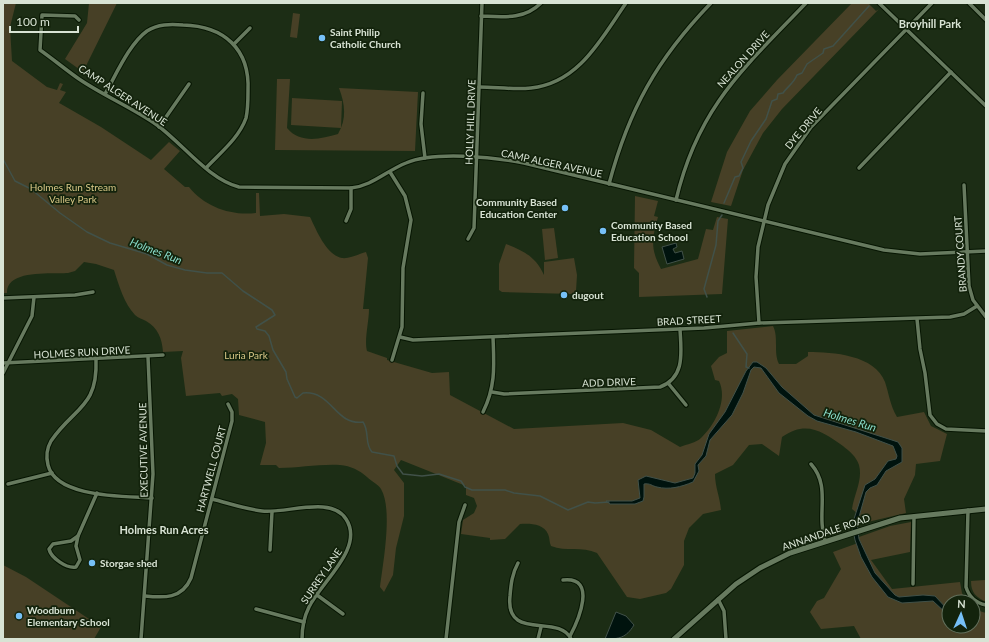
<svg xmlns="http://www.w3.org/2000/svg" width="989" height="642" viewBox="0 0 989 642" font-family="Lato,sans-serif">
<rect width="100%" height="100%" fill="#1c2d15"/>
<g fill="#474026">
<path d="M3,3H16L10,27L12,61L47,87L57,90L60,83L63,84L60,90L66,92L59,103L61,104L101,127L151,160L169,142L180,151L164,169L185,187H189C205,207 231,216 256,213V193H259L260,216L284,214L310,217C316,229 326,255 342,258C349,259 359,254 366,252L368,258L363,309H369C369,322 364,340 367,351L387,358V360L432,373L449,372L450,395L514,429L623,423L651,430L680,447C687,444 696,443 701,438C715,425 728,400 719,381L715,380L711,366L719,357L727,353V331L773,326C779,338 773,352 779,364H796L808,356V352C833,352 875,355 885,382C889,394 890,405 897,417L924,412L931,426L947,434L940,461L916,464L915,475L904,499L906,513L855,525L858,514L852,509C854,494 863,480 859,465C856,456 849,451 843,446C822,431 806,420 782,437L779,456L762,444L749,445L733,465L715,474C715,487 720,497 721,510L703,514L689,528L684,541V565L671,589L666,593L640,599L627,597L597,553C582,546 566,552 551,546C549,542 550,538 548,534C544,524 530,523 520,524L505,539L490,540V538L461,534L463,520L474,513L477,506L474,498L466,495V486L401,460L394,470L404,483V516L396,548L393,575L384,592L380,587C383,563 393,509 381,489C379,485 371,481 367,477C359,470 351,466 340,465C318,464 299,468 279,468L276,465H260L266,443L265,422L239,415L238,399L232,394L222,396L220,393L186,396L181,358L183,351L163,352C162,338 158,328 146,321C143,319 138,318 135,315C124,303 119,286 114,270L96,264L84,262L75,271L68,273C52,274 6,269 7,293H3Z"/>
<path d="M89,3H117L83,72L65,59L87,23Z"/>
<path d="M852,3H868L876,11L879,9L782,109L763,133L743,170L731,206L711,202L727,152L750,111L777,80Z"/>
<path d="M293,13L300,14L297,38L290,37Z"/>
<path d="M277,79H290L287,128C300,144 321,139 338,134C347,119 345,104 339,88L418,92L415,151L275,150Z"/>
<path d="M292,98L342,101L341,128L291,125Z"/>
<path d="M635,196L658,201L654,216L658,217C652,239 650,248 661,269L698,259L706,229L713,230L717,217L728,219L722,294L639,297V273L634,268Z"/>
<path d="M554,228L558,258L545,260L542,229Z"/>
<path d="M506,244C524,251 536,257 544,275V262L574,258L577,275L576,291L572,294L502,292L499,290V264Z"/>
<path d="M911,522L910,552L871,560L892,589L960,582L962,593L966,602H949V626H973V609L986,613V639H861L854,626L821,629L810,612L817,601L824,598L841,569L833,552L858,543L859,537L890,526Z"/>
<path d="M3,565L26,577L101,627L94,639H3Z"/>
<path d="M985,580L986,583V602C976,597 971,593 971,581Z"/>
</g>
<g fill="#00130e" stroke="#415149">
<path d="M676,243L677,247L673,249L675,253L682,251L684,259L667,264L662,247Z"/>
<path d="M753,362H757L766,368L782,387L814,415L898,442L902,448V462L886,471L877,485L870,488L866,492L857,524L859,539L875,573L895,595L899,597L923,595L935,596L949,611V624L948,615L933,601L902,603L888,597L872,577L861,557L855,540L852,525L865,485L875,479L888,461L896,459L897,456L893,446L856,432L817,421L808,416L779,393L761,368L754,367L751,370L743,393L732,415L710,440L706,456L698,465L699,471L693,482C681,487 669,490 657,487C652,486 650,483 644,484V497L643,501L635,504H610L606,501H632L640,498L638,480L646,476L675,483L693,478L695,473V464L702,455L709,434L725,412L746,371Z"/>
<path d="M616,612L626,616L634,625C626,638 619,639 605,639Z"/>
</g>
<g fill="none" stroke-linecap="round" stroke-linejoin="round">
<g stroke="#415149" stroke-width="1.5">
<path d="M3,159L15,181L31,189L60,213L87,232L110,243L147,254L167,265L185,270L207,273H222L243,291L272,310L275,315L256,327L257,329L265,331L269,336L273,350L286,372L287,379L295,397L297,398L303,393C332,390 335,426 363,422C370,432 364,443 372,452L394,456L397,466L403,474L422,476L439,474L461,481L465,487L472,490H505L514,493L540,496L568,510L588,502L595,503L609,502"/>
<path d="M724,203L735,177L739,176L743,168L741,162L751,141L766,119L772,101L777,99L778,94L783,93C787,87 794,83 797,75L802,73L807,64L823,53L824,49L833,46L869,6"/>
<path d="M707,297L704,289L716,245L718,221L722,215"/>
<path d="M733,333L747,354L746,367L749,368"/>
</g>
<defs>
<g id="minor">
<path d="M879,3L986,106"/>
<path d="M969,3L986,20"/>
<path d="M481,16C503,17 524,20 541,3"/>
<path d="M79,20L75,16L42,15L40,50C53,59 66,70 79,79C104,96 133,108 157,125C183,144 208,179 239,187L351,188C372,186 386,171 406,163C434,151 493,157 524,163L884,250L920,254L986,251"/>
<path d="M234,44L250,28"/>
<path d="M479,87C496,87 514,90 531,88C579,83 601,39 626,3"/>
<path d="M423,93L421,124L425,158"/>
<path d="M105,94C116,75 129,44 147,31C158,24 170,24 183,25C224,26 250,49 248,91C248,100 248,109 246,118C239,138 220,153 206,168"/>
<path d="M159,127L189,84"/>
<path d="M859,168L951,72"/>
<path d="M390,172L405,196L411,220L403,268L402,327L392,360"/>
<path d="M609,184C629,109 657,59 711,3"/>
<path d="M964,185L969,286L973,300L986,317"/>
<path d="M676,200C698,107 743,69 806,3"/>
<path d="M346,221L351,209V188"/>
<path d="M468,239L474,228L482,3"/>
<path d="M3,298L75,295L93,292"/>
<path d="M917,319L920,349L925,373L930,415L937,424L946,429L986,431"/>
<path d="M759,323L756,277L758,247L768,205L785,164L811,127L932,3"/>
<path d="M400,337L413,340L704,328L759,323L950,317L964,314L977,306"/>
<path d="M96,359C98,408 74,407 51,441C47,448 46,457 48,465C56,498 125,496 152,498"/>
<path d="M3,363L163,355"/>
<path d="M3,373L32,316L34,297"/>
<path d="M668,383L686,405"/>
<path d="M492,392L504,394L660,387C686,377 681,351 680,329"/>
<path d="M483,412C496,386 494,365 493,337"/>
<path d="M811,464C827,482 821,502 822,522C822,528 824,535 825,541"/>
<path d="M8,484L52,473"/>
<path d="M212,499C228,503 245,509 262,511C286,514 331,495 346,519C365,548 321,582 309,607C304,617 302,628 302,639"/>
<path d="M968,510L966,587C969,597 976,603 986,605"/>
<path d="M78,536L76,546L80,560L76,567C67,569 51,558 49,549L53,544L71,541Z"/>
<path d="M78,536L97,493"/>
<path d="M270,550L272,512"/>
<path d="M518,563C512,574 511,584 510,596C505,642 559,613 571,639"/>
<path d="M563,580C598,576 578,621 570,636"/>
<path d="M913,584L914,516"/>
<path d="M317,595L343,614"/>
<path d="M145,596C164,598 182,599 191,578L232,421V412L228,404"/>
<path d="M718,599L724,611L726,639"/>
<path d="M256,609L304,622"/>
<path d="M141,639L153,474L148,357"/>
<path d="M446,639L459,522L465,505"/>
<path d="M538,639L541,627"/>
</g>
<path id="secondary" d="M674,639L736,584L760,568L790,553L900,518L986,509"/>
</defs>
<use href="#minor" stroke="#061502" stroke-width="5.5"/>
<use href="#secondary" stroke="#061502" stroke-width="7"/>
<use href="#minor" stroke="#677a5f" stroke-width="3.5"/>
<use href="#secondary" stroke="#677a5f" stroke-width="5"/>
</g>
<g fill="#76c0f7" stroke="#13230c" stroke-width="1.5">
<circle cx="322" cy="38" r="4"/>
<circle cx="565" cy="208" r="4"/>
<circle cx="603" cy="231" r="4"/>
<circle cx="564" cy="295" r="4"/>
<circle cx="92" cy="563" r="4"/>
<circle cx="19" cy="616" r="4"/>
</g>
<g text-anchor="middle" stroke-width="3.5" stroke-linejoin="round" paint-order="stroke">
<g font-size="10" font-weight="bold" fill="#d8e3d4" stroke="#13230c" text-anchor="start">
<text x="330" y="36">Saint Philip<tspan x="330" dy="12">Catholic Church</tspan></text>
<text x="557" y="206" text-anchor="end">Community Based<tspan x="557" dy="12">Education Center</tspan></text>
<text x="611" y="229">Community Based<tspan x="611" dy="12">Education School</tspan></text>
<text x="572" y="299">dugout</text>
<text x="100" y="567">Storgae shed</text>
<text x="27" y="614">Woodburn<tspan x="27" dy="12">Elementary School</tspan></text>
</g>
<g font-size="10" fill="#d8e3d4" stroke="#13230c">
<text transform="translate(743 59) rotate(-48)" y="4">NEALON DRIVE</text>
<text transform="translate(123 95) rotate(33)" y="4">CAMP ALGER AVENUE</text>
<text transform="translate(470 122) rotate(-88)" y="4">HOLLY HILL DRIVE</text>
<text transform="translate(803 128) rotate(-50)" y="4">DYE DRIVE</text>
<text transform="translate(552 163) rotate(12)" y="4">CAMP ALGER AVENUE</text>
<text transform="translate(960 254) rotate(-94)" y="4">BRANDY COURT</text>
<text transform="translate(689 320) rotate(-3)" y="4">BRAD STREET</text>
<text transform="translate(82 352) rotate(-3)" y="4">HOLMES RUN DRIVE</text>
<text transform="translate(609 382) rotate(-2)" y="4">ADD DRIVE</text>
<text transform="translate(143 450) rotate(-91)" y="4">EXECUTIVE AVENUE</text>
<text transform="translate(211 469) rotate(-75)" y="4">HARTWELL COURT</text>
<text transform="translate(826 532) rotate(-19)" y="4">ANNANDALE ROAD</text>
<text transform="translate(321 576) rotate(-56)" y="4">SURREY LANE</text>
</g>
<g font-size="10" fill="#dac888" stroke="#13230c">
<text x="73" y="191">Holmes Run Stream<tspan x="73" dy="12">Valley Park</tspan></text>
<text x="246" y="359">Luria Park</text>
</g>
<g font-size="11" font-weight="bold" fill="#d8e3d4" stroke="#13230c">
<text x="930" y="28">Broyhill Park</text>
<text x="164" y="534">Holmes Run Acres</text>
</g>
<g font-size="11" font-style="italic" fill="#8addcb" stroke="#13230c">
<text transform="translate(156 251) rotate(21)" y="4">Holmes Run</text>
<text transform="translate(850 420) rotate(17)" y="4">Holmes Run</text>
</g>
</g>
<rect width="989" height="642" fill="none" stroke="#d8e3d4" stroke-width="8"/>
<g transform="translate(961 614) rotate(3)"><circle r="19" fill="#13230c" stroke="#62705c"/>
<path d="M0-3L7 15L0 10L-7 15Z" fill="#76c0f7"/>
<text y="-6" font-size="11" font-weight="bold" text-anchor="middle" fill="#d8e3d4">N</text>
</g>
<path d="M10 26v6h68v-6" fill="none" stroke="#d8e3d4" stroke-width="2"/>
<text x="16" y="26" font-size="12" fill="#d8e3d4" stroke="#13230c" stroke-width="3" paint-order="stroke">100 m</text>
</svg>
